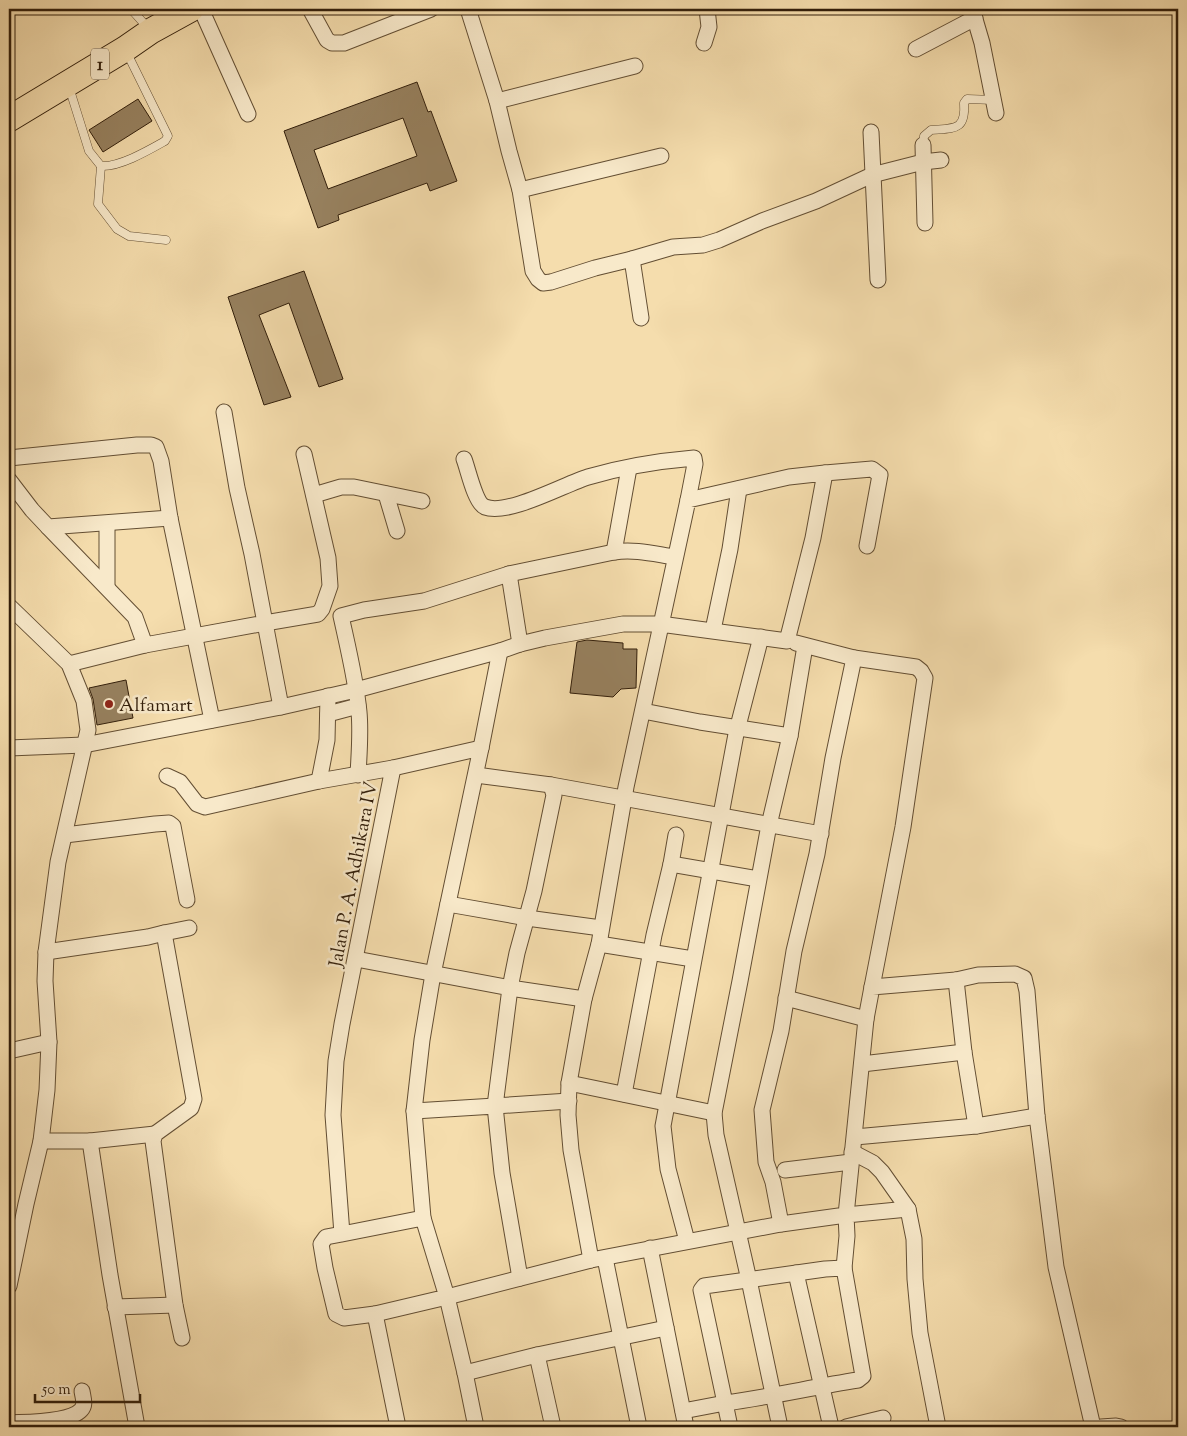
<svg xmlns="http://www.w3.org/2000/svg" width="1187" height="1436" viewBox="0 0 1187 1436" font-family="'Sorts Mill Goudy',serif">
<rect width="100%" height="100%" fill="#f5ddad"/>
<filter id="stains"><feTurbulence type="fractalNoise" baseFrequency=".004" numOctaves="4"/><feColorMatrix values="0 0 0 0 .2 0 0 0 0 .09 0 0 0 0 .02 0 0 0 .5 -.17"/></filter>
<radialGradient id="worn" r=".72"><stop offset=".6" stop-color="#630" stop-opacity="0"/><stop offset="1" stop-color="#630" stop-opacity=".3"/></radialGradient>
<g fill="#97815f" stroke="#321e0a" fill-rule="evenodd">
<path d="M417,82L428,112L431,111L457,181L430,191L427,183L338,215L339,220L318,228L284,131ZM403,118L417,156L328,189L314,150Z"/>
<path d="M138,99L152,121L103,152L89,130Z"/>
<path d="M304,271L343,379L319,387L289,303L259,315L291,397L264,405L228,297Z"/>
<path d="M587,640L623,643V649H637L636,688L621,689L613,697L570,693L577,642Z"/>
<path d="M126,680L133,718L97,725L93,699L89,688Z"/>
</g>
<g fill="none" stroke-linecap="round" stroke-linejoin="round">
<defs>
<g id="service">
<path d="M131,9L148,28"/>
<path d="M69,87L89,151L101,166C120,167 149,150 165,141L168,136L127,53"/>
<path d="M923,145L924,136L931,130C954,128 966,131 964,103L967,99L994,100"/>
<path d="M101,166L98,204L117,229L129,236L166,240"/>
</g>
<g id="minor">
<path d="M201,9L248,114"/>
<path d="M310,9L327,40L332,43H344L431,9"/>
<path d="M468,9L497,101L509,151L520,190L533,271L538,279L543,283L551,282L595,268L632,259L641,318"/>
<path d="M972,9L982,43L996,113"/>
<path d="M704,43L709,27L707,9"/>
<path d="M916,49L975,18"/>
<path d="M497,101L635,66"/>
<path d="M871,132L878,280"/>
<path d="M923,145L925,223"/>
<path d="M520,190L661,156"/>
<path d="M632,259L673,247L703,245L719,240L762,221L816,201L872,175L923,162L941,160"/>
<path d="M9,458L137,445H151L156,447L161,461L170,518L212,720"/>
<path d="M464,459C468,469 475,503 485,507C508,516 565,484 588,477C622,467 659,461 694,458L695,464L688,500"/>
<path d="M825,473L872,469L880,475L867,546"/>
<path d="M9,480L32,510L48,527L170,518"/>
<path d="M386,494L397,531"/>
<path d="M314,495L341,487H354L422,501"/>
<path d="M107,524V586"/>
<path d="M48,527L135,617L145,645L265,623L252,554L237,488L224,412"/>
<path d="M614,552L629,468"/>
<path d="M509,574L520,644"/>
<path d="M9,606L69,664L84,701L88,730L58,862L46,952L45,981L49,1042L47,1090L41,1141L26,1204L9,1286"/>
<path d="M713,630L730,549L739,489"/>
<path d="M854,658L916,667L921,671L925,678L903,827L872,987"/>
<path d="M69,664L145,645"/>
<path d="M281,707L265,623L318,614L322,609L330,586L328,558L304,454"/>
<path d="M643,711L700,722L790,736"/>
<path d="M328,714L358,706"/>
<path d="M9,748L84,745L281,707L356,690L500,651L520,644L545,638L623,624H660L787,641L813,538L825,473L789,477L688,500L626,787L599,944L584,999L569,1083L568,1115L571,1150L591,1260"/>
<path d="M481,748L500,651"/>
<path d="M393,768L481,748L433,974L422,1040L414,1111L423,1218"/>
<path d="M358,775C359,754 361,733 359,712C356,680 348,648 341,616L364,610L424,601L509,574L614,552C635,549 654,554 674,557"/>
<path d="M476,775L551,785L821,834"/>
<path d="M167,776L180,782L197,804L205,807L319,781L393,768L342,1024L336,1061L333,1115L342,1234L423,1218L447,1297L375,1314L344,1318L336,1314L325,1268L321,1244L326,1237L342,1234"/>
<path d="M319,781L327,740L328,696"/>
<path d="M551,785L554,795L534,891L517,953L510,988L584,999"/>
<path d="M65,835L155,824L169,823L173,826L187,900"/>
<path d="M671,864L758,879"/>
<path d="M448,904L527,918L601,928"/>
<path d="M164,933L189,928"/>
<path d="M599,944L693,959"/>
<path d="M46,952L148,937L164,933L194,1099L191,1108L155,1134L153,1141L175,1305L182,1338"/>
<path d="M356,959L510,988L495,1106L569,1101"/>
<path d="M956,980L964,1052L976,1126"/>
<path d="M786,998L866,1019"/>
<path d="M9,1051L49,1042"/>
<path d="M862,1064L964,1052"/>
<path d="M569,1083L714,1113"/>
<path d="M624,1094L654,935L671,864L676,835"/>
<path d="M414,1111L495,1106L502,1173L520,1278"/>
<path d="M855,1137L976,1126L1037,1116"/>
<path d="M41,1141H90L110,1275L137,1427"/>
<path d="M90,1141L155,1134"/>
<path d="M852,1152L873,1163L882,1172L908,1209L914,1239L915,1279L920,1333L938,1427"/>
<path d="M785,1170L851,1162"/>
<path d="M781,1224L773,1182L766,1162L762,1110L781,1031L794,951L817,854L833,758L854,658L796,643"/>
<path d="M687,1241L668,1169L663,1126L736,734L761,637"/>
<path d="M650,1248L686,1427"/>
<path d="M605,1258L639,1427"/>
<path d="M844,1268L863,1376L858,1380C813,1387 770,1397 725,1403L701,1290L704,1286L825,1269Z"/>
<path d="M844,1268L847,1236L846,1215L908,1209"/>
<path d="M796,1273L831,1427"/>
<path d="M115,1307L175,1305"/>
<path d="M375,1314L398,1427"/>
<path d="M537,1355L666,1328"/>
<path d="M465,1373L476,1427"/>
<path d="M683,1411L725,1403L730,1427"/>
<path d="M9,1423C26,1422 69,1423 81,1410C86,1405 83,1398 82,1391"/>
<path d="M553,1427L537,1355L465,1373L447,1297L591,1260L781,1224L846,1215L866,1019L872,987L956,980L978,975L1015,974L1024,978L1027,991L1037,1116L1056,1267L1093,1427"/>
<path d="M780,1427L749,1280L716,1135L714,1113L740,981L769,825L790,736L805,646"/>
<path d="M846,1427L883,1418"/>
<path d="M1101,1427L1116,1426L1121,1427"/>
</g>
<path id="trunk" d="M9,119L125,49L151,31L191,9"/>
</defs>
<use href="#service" stroke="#634e33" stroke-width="9"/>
<use href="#minor" stroke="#634e33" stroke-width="17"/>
<use href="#trunk" stroke="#321e0a" stroke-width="27"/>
<use href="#service" stroke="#f8e9ca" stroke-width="8"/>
<use href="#minor" stroke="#f8e9ca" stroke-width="15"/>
<use href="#trunk" stroke="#f5ddad" stroke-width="25"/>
</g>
<circle fill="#8f2418" stroke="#f8e9ca" stroke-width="2" cx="109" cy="704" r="5"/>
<g text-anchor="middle" stroke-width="5" stroke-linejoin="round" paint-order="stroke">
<rect fill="#f8e9ca" stroke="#6d5b44" stroke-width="1" x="91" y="48.5" width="18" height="31" rx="4"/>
<g font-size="18" font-weight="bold" fill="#321e0a">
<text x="100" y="70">1</text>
</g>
<g font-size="19" fill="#321e0a" stroke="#f8e9ca" text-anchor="start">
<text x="119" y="711">Alfamart</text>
</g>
<g font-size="19" fill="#321e0a" stroke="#f8e9ca">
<text transform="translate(352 874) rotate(-79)" y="7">Jalan P. A. Adhikara IV</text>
</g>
</g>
<rect width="1187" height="1436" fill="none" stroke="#f5ddad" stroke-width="30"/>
<rect x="10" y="10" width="1167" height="1416" fill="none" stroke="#321e0a" stroke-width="2.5"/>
<rect x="15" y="15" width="1157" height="1406" fill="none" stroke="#321e0a"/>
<path d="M35 1394v8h105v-8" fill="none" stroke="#321e0a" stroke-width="2.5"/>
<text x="42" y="1394" font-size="15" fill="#321e0a" stroke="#f8e9ca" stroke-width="4" paint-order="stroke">50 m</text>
<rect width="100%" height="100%" filter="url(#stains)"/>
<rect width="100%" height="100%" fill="url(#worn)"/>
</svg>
